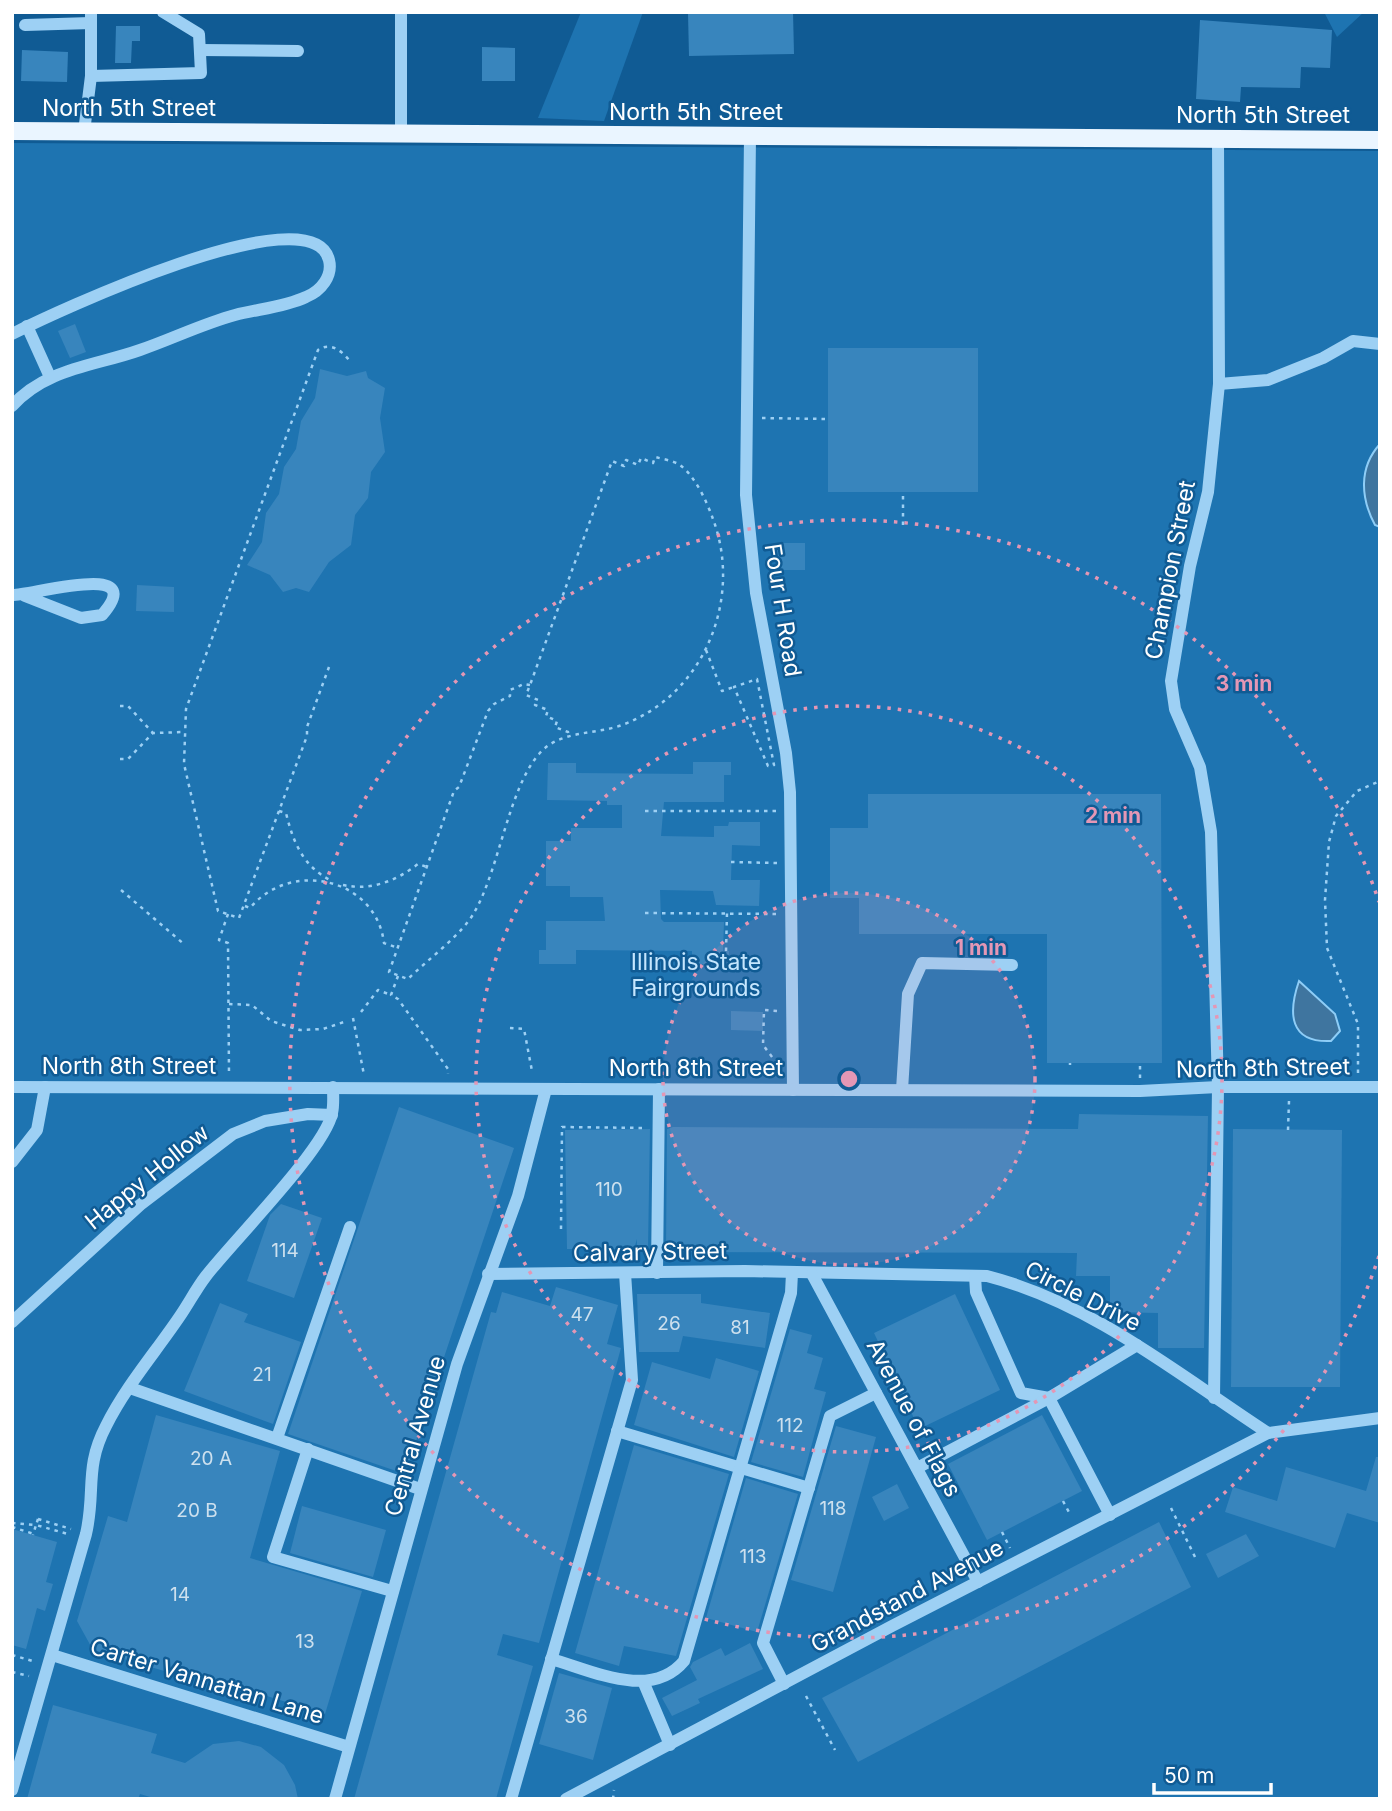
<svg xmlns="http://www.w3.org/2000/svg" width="1392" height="1811" viewBox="0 0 1392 1811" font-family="Inter,sans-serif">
<rect width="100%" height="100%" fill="#105b94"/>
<g fill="#1e74b1">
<path d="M581,12H643L604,121L538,118Z"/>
<path d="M1324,12H1364L1337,37Z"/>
<path d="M12,143L1380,151V1799H12Z"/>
</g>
<g fill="#3f759f" stroke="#8ecdf7" stroke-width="2">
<path d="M1380,444V527L1375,525C1361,499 1358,468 1380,444Z"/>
<path d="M1299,981L1335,1014L1340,1031L1331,1041C1289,1043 1288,1013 1299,981Z"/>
</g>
<g fill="#3885bd">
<path d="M793,12L794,54L689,56L688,13Z"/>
<path d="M1200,20L1332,30L1330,68L1301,67L1300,88L1241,87L1240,102L1196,99Z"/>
<path d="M116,26H140V41H132L131,63H115Z"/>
<path d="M482,47L515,48V81H482Z"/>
<path d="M22,50L68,52L67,82L21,81Z"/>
<path d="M75,324L86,352L70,358L58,331Z"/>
<rect x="828" y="348" width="150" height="144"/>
<path d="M320,369L347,376L366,371L368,378L385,388L380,418L385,452L371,472L368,498L355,515L351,545L329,562L309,592L296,588L283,592L270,575L247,565L262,542L266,513L279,494L284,467L296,449L301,421L315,398Z"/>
<rect x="776" y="543" width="29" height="27"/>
<path d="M137,585L174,587V612L136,611Z"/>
<path d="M693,762H731V775H724V802H664L661,836L714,837V826H728L729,822H760V846L732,845L731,880H760L759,906L716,905L713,891L660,890L661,919L664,922H724L723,951H729V964H692V951L576,950V964H539V950H546V921H605L603,897H570V886H546V841H571V828H622V805H607V801L547,800L548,763H576V773L693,774Z"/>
<path d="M868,794H1161L1162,1063H1047V934H859V898H830V828H868Z"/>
<path d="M731,1011L763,1012V1031L731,1030Z"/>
<path d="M399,1107L514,1148L405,1474L288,1434Z"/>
<path d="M1079,1114L1208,1116L1204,1348H1158V1313L1110,1312V1276H1076L1077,1253L671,1252V1249H666L667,1129L673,1127L1078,1129Z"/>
<path d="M650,1129L648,1249H637V1239L634,1249H567L565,1130Z"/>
<path d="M1233,1129L1342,1130L1340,1387H1231Z"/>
<path d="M281,1204L322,1218L294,1298L247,1281L270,1215Z"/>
<path d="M556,1287L618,1305L607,1344L621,1348L539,1643L503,1634L497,1655L533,1666L496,1799H354L491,1312L496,1313L502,1292L550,1306Z"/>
<path d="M637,1294H701V1303L770,1313L765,1348L683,1336L679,1352H639Z"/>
<path d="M955,1294L1000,1390L919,1429L874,1333Z"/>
<path d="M220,1303L248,1314L244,1322L301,1342L273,1424L184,1391Z"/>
<path d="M790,1329L812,1335L807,1353L823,1358L814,1389L826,1392L803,1477L751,1462Z"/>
<path d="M716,1358L759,1371L734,1457L634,1425L652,1362L710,1379Z"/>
<path d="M156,1415L280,1451L250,1558L362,1591L325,1714L173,1667L171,1673L93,1650L77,1621L108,1516L127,1522Z"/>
<path d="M1042,1415L1082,1491L987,1540L948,1464Z"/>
<path d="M836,1426L876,1437L833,1592L791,1580Z"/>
<path d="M634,1445L729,1474L676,1656L624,1646L619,1666L575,1653Z"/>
<path d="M1376,1457H1380V1523L1347,1513L1335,1548L1225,1512L1233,1487L1277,1501L1286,1467L1366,1491Z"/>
<path d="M746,1478L798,1494L757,1632L706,1618Z"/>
<path d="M897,1484L909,1508L884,1521L872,1497Z"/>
<path d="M302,1506L386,1530L373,1577L290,1553Z"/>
<path d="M1159,1522L1191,1587L858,1762L822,1698Z"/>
<path d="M12,1529L57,1542L46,1582L53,1584L45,1611L37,1608L26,1649L12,1645Z"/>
<path d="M1246,1534L1259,1556L1218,1578L1206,1554Z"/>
<path d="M750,1643L763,1669L698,1699L700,1703L672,1716L662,1698L697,1680L690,1667L693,1662L721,1648L725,1656Z"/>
<path d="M559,1673L612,1688L593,1760L539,1744Z"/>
<path d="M53,1705L157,1734L151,1753L185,1763L213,1744L239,1741L261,1747L284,1765L295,1785L298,1799H157L140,1794L138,1799H27Z"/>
</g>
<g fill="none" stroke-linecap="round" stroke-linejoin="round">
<g stroke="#9dd0f4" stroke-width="2.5" stroke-dasharray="3.5 5" stroke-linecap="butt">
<path d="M762,418L829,419"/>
<path d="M903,525V492"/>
<path d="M706,650L722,691L734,687"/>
<path d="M329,667L307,727V736L239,918L218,911L184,764L186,709L318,350C330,342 341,350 349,360"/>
<path d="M757,679L774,765L768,766L734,687Z"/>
<path d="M530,685L524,684L510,690V696L494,704L488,711L459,787L454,791L389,972L408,979C427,960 463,934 475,911C499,869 509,788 539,754C559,730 595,735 622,725C704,695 743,599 713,519C707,502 695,476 680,465C674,461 663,459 655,457L653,463L641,458L638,465L626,460L624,466L612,461L530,685L526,695L538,700L535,705L548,710L546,716L557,721L555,727L568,732L569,736"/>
<path d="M120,706H128L153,733"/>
<path d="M120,759H128L153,733L184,732"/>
<path d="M279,811L286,813C293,842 303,866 330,880"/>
<path d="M645,811H777"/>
<path d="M731,862L777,863"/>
<path d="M343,885C371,891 396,881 418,864L427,867"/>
<path d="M121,890L185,945"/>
<path d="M245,906L250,908C291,859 376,878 384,943L398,948"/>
<path d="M645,913L776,914"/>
<path d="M228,914L219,940L228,943L229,1074"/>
<path d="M726,951L727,913"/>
<path d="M398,976L391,995L398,999L448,1069V1074"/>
<path d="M229,1004L252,1005L271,1021L300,1030L323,1029L344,1022"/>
<path d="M777,1011L764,1010L763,1045L779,1066"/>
<path d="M361,1012L378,990L391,995"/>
<path d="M353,1018L364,1075"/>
<path d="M510,1028L524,1029L532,1071"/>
<path d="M1070,1065V1063"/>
<path d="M1358,1073V1024L1327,948L1325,900L1329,842L1336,816L1357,791L1380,781"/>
<path d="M1140,1078V1063"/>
<path d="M1288,1130L1289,1101"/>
<path d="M561,1229L562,1127L645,1128"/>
<path d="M1063,1501L1071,1516"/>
<path d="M1171,1508L1196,1559"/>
<path d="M38,1519L36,1525L68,1534"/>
<path d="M38,1519L71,1529"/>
<path d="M12,1523L36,1525L33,1535"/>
<path d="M12,1527L34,1534"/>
<path d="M1002,1532L1010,1548"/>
<path d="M12,1655L36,1662"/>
<path d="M12,1672L29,1676"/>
<path d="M806,1696L835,1750"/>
<path d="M613,1799L614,1790"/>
</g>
<g stroke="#9dd0f4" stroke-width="12">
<path d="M401,12V134"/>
<path d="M25,25L91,23"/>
<path d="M200,50L298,51"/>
<path d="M91,76L201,73L199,34L163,12"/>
<path d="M84,132L91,76V12"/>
<path d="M750,136L746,495L756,593L786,753L790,792L793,1090"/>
<path d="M27,326L50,377"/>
<path d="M12,334C52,314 312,191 329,260C333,276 321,291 306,297C285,307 258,309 235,315C202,324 172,339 140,350C95,366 46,368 12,406"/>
<path d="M1219,384L1268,380L1323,358L1353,341L1380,344"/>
<path d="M12,595C30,596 151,559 102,615L81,618L25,596"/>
<path d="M12,1087L1140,1091L1218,1087H1380"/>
<path d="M902,1090L908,994L922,963L1012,965"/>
<path d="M12,1162L37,1130L45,1087"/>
<path d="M657,1273L659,1089"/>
<path d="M488,1274L745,1271L987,1276C1092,1303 1179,1375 1268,1433"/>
<path d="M812,1274L978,1582"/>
<path d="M975,1276L976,1292L1021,1393L1049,1398L1110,1515"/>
<path d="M12,1322L140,1205L233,1134L265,1121L308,1114L332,1115"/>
<path d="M130,1388L420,1489"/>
<path d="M1214,1398L1218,1087L1211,832L1200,767L1175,709L1171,681L1190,566L1208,492L1219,384L1218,139"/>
<path d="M617,1431L809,1488"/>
<path d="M277,1438L350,1227"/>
<path d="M308,1449L273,1557L392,1591"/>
<path d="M917,1468L1049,1398L1137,1345"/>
<path d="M52,1655L349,1747"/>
<path d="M551,1659C591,1670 651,1701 684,1661L791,1293L792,1273"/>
<path d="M643,1681L670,1745"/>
<path d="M784,1684L763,1643L830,1416L876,1393"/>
<path d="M12,1790L86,1534C96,1491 84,1468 106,1426C126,1386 155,1353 180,1316C189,1303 196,1289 206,1276C232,1242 326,1148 332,1113C334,1105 333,1095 333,1087"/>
<path d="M335,1799L457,1364L518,1196L546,1089"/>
<path d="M511,1799L632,1380L625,1273"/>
<path d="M566,1799L892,1626L1268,1433L1380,1418"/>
</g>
<path stroke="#eaf5ff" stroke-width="18" d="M12,131L1380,140"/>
</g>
<circle cx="849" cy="1079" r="186" fill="#e497b5" fill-opacity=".12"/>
<g fill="none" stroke="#e497b5" stroke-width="3.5" stroke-dasharray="3.5 7">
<circle cx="849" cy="1079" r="186"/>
<circle cx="849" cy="1079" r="373"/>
<path d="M1379 1256A559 559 0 1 1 1379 902"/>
</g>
<g text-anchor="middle" stroke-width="5" stroke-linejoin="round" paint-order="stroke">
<g font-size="19" fill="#cde0ee">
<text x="609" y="1196">110</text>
<text x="285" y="1257">114</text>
<text x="582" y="1321">47</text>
<text x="669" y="1330">26</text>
<text x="740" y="1334">81</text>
<text x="262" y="1381">21</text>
<text x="790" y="1432">112</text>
<text x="211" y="1465">20 A</text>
<text x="833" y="1515">118</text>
<text x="197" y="1517">20 B</text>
<text x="753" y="1563">113</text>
<text x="180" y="1601">14</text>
<text x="305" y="1648">13</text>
<text x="576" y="1723">36</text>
</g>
<g font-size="23" fill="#fff" stroke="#105b94">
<text x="129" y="116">North 5th Street</text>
<text x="696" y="120">North 5th Street</text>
<text x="1263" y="123">North 5th Street</text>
<text transform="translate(1170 570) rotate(-79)" y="8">Champion Street</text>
<text transform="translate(783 610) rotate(81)" y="8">Four H Road</text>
<text x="129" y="1074">North 8th Street</text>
<text x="696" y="1076">North 8th Street</text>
<text transform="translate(1263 1068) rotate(-1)" y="8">North 8th Street</text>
<text transform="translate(147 1177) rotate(-39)" y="8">Happy Hollow</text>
<text transform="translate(650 1252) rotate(-1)" y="8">Calvary Street</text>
<text transform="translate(1083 1296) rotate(27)" y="8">Circle Drive</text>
<text transform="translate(914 1418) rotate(62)" y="8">Avenue of Flags</text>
<text transform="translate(415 1436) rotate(-74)" y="8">Central Avenue</text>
<text transform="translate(907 1596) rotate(-28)" y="8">Grandstand Avenue</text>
<text transform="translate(207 1681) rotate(17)" y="8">Carter Vannattan Lane</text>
</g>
<g font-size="23" fill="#c5e6fe" stroke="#105b94">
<text x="696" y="970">Illinois State<tspan x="696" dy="26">Fairgrounds</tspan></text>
</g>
</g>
<circle cx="849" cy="1079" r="10" fill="#e497b5" stroke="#105b94" stroke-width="3.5"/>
<g font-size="21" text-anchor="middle" font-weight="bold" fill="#e497b5" stroke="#105b94" stroke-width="5" stroke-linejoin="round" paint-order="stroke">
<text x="1244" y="691">3 min</text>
<text x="1113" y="823">2 min</text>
<text x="981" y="955">1 min</text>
</g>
<rect width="1392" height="1811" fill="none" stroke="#ffffff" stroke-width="28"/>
<path d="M1154 1783v10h117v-10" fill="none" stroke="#ffffff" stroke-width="3.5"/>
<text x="1164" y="1783" font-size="21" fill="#ffffff" stroke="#105b94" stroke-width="5" paint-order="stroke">50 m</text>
</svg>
